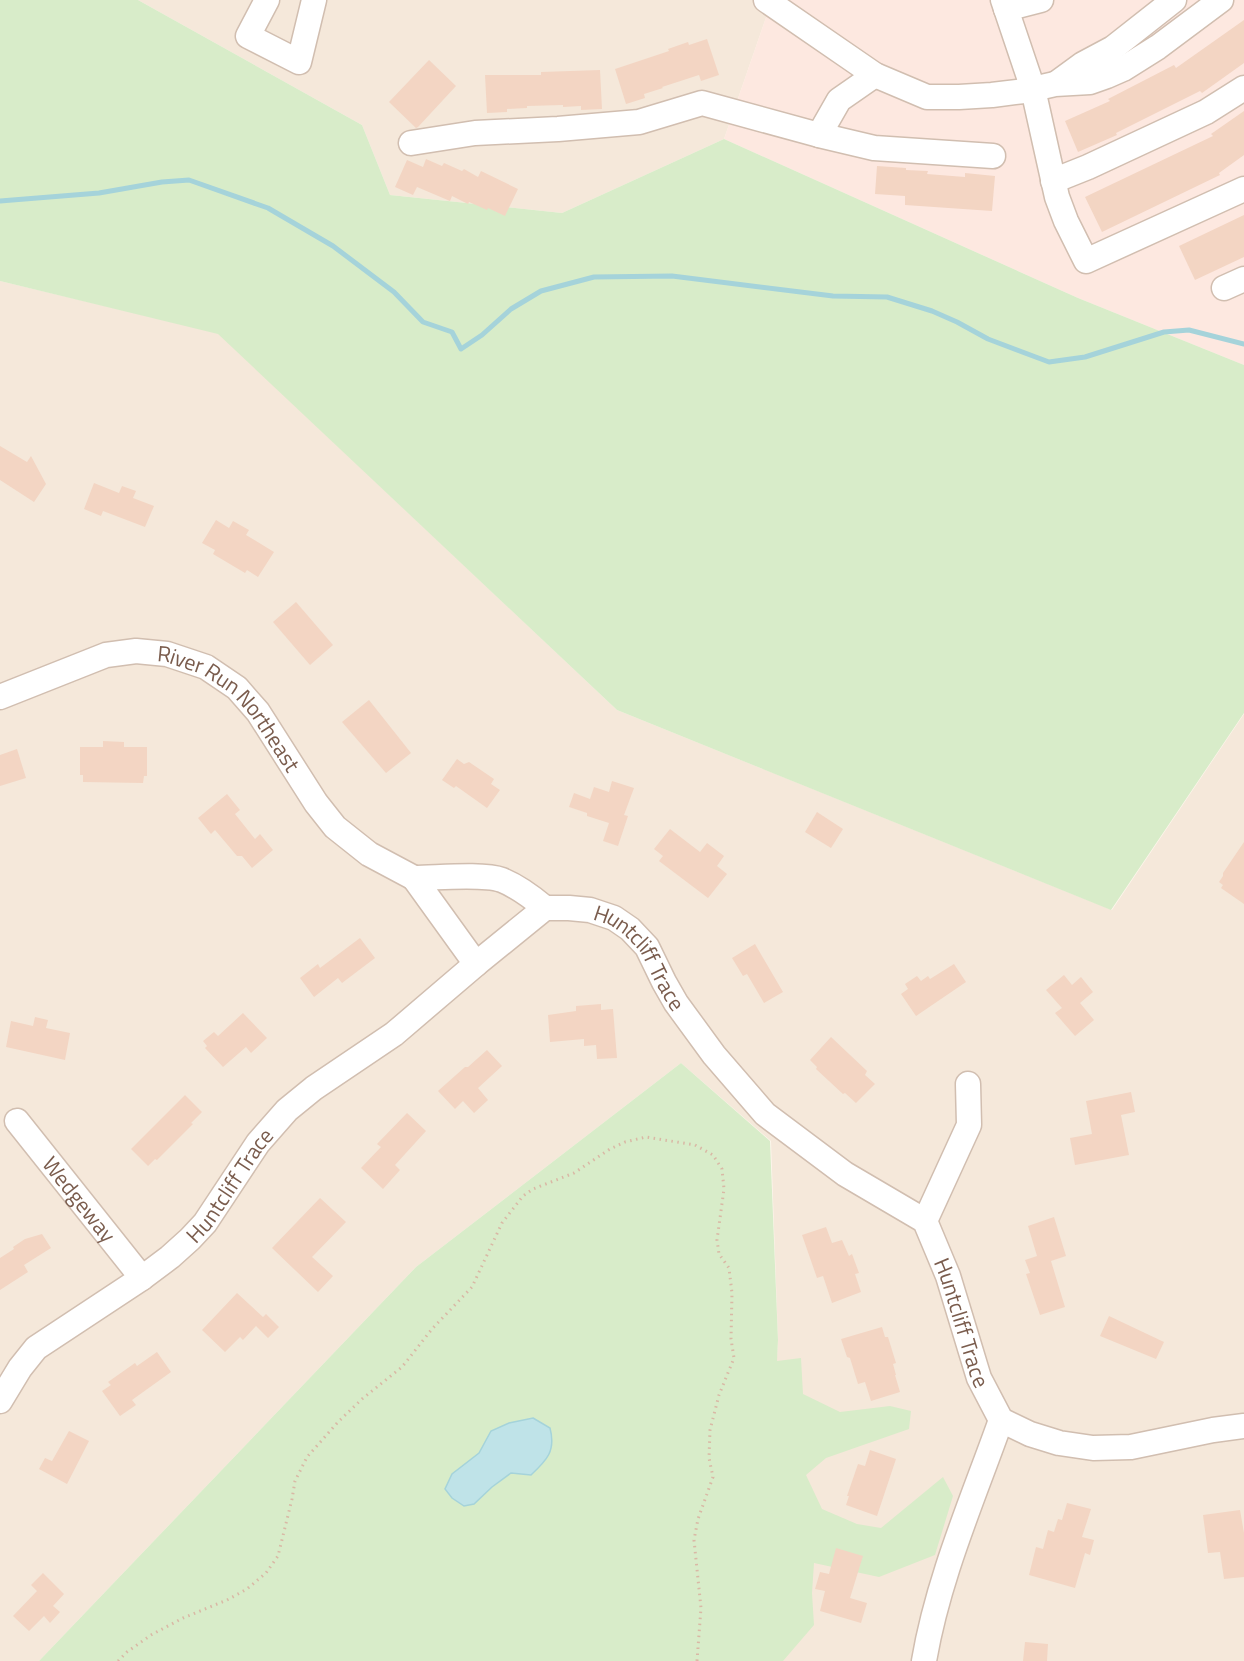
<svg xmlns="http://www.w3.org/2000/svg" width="1244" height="1661" viewBox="0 0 1244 1661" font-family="'Titillium Web',sans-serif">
<rect width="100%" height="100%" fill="#fdf6ec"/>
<g fill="#f5e8da">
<path d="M138,0H772L724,139L562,213L390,195L362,125Z"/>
<path d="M0,281L218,333L617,710L1112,910L1244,714V1661H758L760,1651L778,1340L771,1141L681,1063L416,1267L39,1661H0Z"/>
</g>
<path fill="#fde8e0" d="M772,0H1244V365L1078,298L724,139Z"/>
<g fill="#d8ecc9">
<path d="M0,0H138L362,125L390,195L562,213L724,139L1078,298L1244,365V713L1111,910L617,710L218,334L0,281Z"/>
<path d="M681,1063L770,1141L778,1340L777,1361L801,1358L803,1394L840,1412L890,1406L911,1411L909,1429L826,1458L806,1475L822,1509L857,1524L881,1528L943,1477L953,1496L935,1555L879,1577L814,1563L812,1593L814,1625L783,1661H39L416,1267Z"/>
</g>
<path fill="#bfe3e8" stroke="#a5d3da" stroke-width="1.5" d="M533,1418L550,1428C556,1451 547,1460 531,1475L511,1473L492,1487L474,1504L464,1506L452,1498L445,1489L452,1474L479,1453L491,1431L509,1423Z"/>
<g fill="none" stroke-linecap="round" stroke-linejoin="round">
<path stroke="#a5d3da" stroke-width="5" d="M0,201L99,193L162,182L189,180L268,208L333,246L394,292L423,322L452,332L461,349L482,335L511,309L541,291L594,277L672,276L833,296L887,297L932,311L957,322L988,339L1049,362L1085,357L1164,332L1189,330L1244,344"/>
</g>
<g fill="#f3d5c3">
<path d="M1244,20V63L1202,93L1200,91L1116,133L1117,135L1078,152L1065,121L1110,101L1108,99L1174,65L1176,68Z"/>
<path d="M707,39L719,75L701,81L699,75L662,87L663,88L644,94L645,98L626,104L615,69L669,51L668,49L688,42L689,45Z"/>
<path d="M429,60L456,86L418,127L416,128L389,102Z"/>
<path d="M600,70L602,109L581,110V106L563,107V105L527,106V108L507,109V112L487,113L485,75H541V72Z"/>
<path d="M1244,111V155L1219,173L1220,175L1102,232L1085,197L1213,136L1211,134Z"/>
<path d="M426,159L442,166L444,163L462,171L464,169L478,177L481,171L518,189L505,216L488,208L487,210L469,202L468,204L452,196L450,201L417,187L413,195L395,187L407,160L423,167Z"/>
<path d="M877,166L906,168V170L928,171L927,174L965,177V173L995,176L992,211L905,205V196L875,194Z"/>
<path d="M1244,215V257L1195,280L1179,246Z"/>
<path d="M0,446L27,462L31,456L46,484L34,502L0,480Z"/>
<path d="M94,483L119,493L122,486L136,491L133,498L154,506L145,527L103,511L101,516L84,509Z"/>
<path d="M216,520L229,528L233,521L249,530L246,535L274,552L258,577L247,570L245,573L213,554L215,550L202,543Z"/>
<path d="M296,602L333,645L310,665L273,622Z"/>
<path d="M369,700L411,753L386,773L342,722Z"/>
<path d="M103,741L124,742V747H147V776H144L143,783L83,782V775H80V747H103Z"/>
<path d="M17,749L26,778L0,786V755Z"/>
<path d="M457,759L464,764L469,762L494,779L491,784L500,790L487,808L456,786L454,788L442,780Z"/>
<path d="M612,781L634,788L624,815L628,816L618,846L603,841L609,823L587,816V813L569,807L574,793L590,799L594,787L609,792Z"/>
<path d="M227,794L240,810L235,814L255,839L260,834L273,850L252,868L242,856H237L215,830L211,834L198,818Z"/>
<path d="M817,812L843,829L831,848L805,832Z"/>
<path d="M670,829L700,852L707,843L724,856L717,866L727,874L708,898L659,861L663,856L654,849Z"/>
<path d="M1244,842V904L1221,888L1223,885L1219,882L1223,876V873Z"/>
<path d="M360,938L375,958L342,983L338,978L314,997L300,978L318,964L320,968Z"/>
<path d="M755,944L783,992L764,1003L747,974L743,976L732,958Z"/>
<path d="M954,964L966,982L916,1016L901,994L908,989L905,984L917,976L921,981L928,976L930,979Z"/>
<path d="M1064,975L1072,985L1081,977L1093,992L1080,1003L1094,1020L1075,1036L1055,1013L1062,1008L1046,990Z"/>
<path d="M601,1004V1010L613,1009L617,1058L597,1059L596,1045L584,1046V1039L550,1042L548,1015L576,1011V1006Z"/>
<path d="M243,1013L267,1038L251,1053L246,1047L223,1067L205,1048L207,1046L203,1041L214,1032L218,1036Z"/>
<path d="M35,1017L48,1020L46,1028L70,1033L65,1060L6,1047L11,1021L33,1026Z"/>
<path d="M831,1037L867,1071L865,1075L875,1084L856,1103L845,1093L843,1094L816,1069L817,1067L810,1060Z"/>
<path d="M487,1050L502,1066L478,1088L488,1100L474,1113L463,1101L455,1109L438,1091L465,1067H468Z"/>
<path d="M1131,1092L1135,1112L1121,1115L1129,1155L1075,1165L1070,1138L1092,1134L1086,1101Z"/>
<path d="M185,1095L202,1112L191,1123L193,1124L157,1160L155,1159L148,1166L131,1149Z"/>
<path d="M407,1113L426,1131L395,1165L400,1170L383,1189L361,1168L381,1147L377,1144Z"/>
<path d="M320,1198L346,1222L312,1257L333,1276L318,1292L272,1248Z"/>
<path d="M1054,1217L1066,1256L1051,1261L1065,1307L1040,1315L1026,1274L1030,1273L1025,1260L1037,1256L1028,1226Z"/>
<path d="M826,1227L832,1243L842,1240L849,1256L852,1254L859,1273L855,1274L861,1292L832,1303L823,1276L817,1278L802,1235Z"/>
<path d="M42,1234L51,1248L24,1265L28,1272L0,1290V1258L14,1249L13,1247L25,1239Z"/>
<path d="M237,1293L263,1317L266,1314L279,1327L268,1338L256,1326L243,1340L240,1337L225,1352L202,1330Z"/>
<path d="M1109,1316L1164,1342L1156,1359L1100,1336Z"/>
<path d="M882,1327L885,1337H888L896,1363L893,1364L896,1375H895L900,1392L871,1401L865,1382L858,1384L850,1358L847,1357L841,1339Z"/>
<path d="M157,1352L171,1372L132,1400L136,1405L120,1416L102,1391L111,1385L108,1382L135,1363L137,1366Z"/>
<path d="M69,1431L89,1441L67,1484L39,1469L45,1458L52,1461Z"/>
<path d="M870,1450L896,1459L877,1516L846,1505L849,1496H847L858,1464L865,1466Z"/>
<path d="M1067,1503L1091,1509L1082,1537L1094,1540L1090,1555L1085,1553L1075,1588L1029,1575L1036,1547L1043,1549L1048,1530L1054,1532L1058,1519L1062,1520Z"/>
<path d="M1240,1510L1244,1533V1577L1224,1579L1220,1552L1208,1553L1203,1515Z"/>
<path d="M836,1548L863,1556L850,1598L867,1603L861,1623L820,1611L825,1591L815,1589L820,1572L829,1574Z"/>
<path d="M43,1573L64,1594L53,1606L60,1612L50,1623L44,1616L29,1631L13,1616L37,1591L31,1585Z"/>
<path d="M1025,1642L1048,1644L1047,1661H1023Z"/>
</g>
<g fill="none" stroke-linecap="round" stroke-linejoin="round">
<defs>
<g id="minor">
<path d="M267,0L248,36L299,62L314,0"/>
<path d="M766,0L875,75L927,97H959L992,95L1024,91L1055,84L1090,82L1107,76L1123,69L1158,47L1221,0"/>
<path d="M1003,0L1033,89L1057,197L1066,221L1086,261L1244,189"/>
<path d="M1006,9L1041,0"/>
<path d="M1057,83L1083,64L1113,48L1174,0"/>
<path d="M819,135L874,148L993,156"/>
<path d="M411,143L475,133L558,129L639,122L702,103L819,135L839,100L875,75"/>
<path d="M1053,181L1088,167L1206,112L1244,88"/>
<path d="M1224,288L1244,279"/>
<path id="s1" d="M0,697L106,655L136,651L167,654L206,667L237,688L258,712L316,803L335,827L369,854L414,878"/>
<path d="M476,964L414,878C436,878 483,873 502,880C519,887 532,897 545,908"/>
<path id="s2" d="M17,1121L142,1278"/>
<path d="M925,1221L969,1125L968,1084"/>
<path id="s3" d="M0,1401L20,1368L36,1348L142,1278L170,1257L190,1239L205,1223L258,1143L287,1110L314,1088L394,1034L476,964L545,908H569L590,910L614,918L630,929L647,947L664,982L676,1003L714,1055L765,1114L845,1174L925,1221L948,1276L979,1378L1001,1420L1030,1434L1059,1443L1093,1448L1131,1447L1213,1430L1244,1426"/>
<path d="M924,1661C938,1578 973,1499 1001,1420"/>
</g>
</defs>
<use href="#minor" stroke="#d1beb0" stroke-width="27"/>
<path stroke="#d9b8a5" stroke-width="3" stroke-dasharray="1.5 4.5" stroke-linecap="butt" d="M118,1661L127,1652L151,1635L183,1618L227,1600L247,1589L266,1573L278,1556L292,1499L295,1481L307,1457L338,1422L362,1399L402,1367L432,1329L472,1287L502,1223L523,1196L533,1189L574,1173L610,1149L625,1142L646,1137L695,1145L713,1155L722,1169L724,1189L717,1240L719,1254L729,1268L732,1293L731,1339L734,1358L719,1395L710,1430L709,1458L713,1477L698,1519L694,1540L701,1608L697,1661"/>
<use href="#minor" stroke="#fff" stroke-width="24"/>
</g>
<g text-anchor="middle" stroke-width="4.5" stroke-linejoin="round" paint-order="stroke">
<g font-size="22" fill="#7a5c4d" stroke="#fffaf3">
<text dy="8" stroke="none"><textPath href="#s1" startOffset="260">River Run Northeast</textPath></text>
<text dy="8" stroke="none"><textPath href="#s3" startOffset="860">Huntcliff Trace</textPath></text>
<text dy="8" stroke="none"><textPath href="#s3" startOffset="320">Huntcliff Trace</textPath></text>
<text dy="8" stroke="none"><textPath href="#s2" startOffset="100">Wedgeway</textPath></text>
<text dy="8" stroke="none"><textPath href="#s3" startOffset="1364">Huntcliff Trace</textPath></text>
</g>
</g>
</svg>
